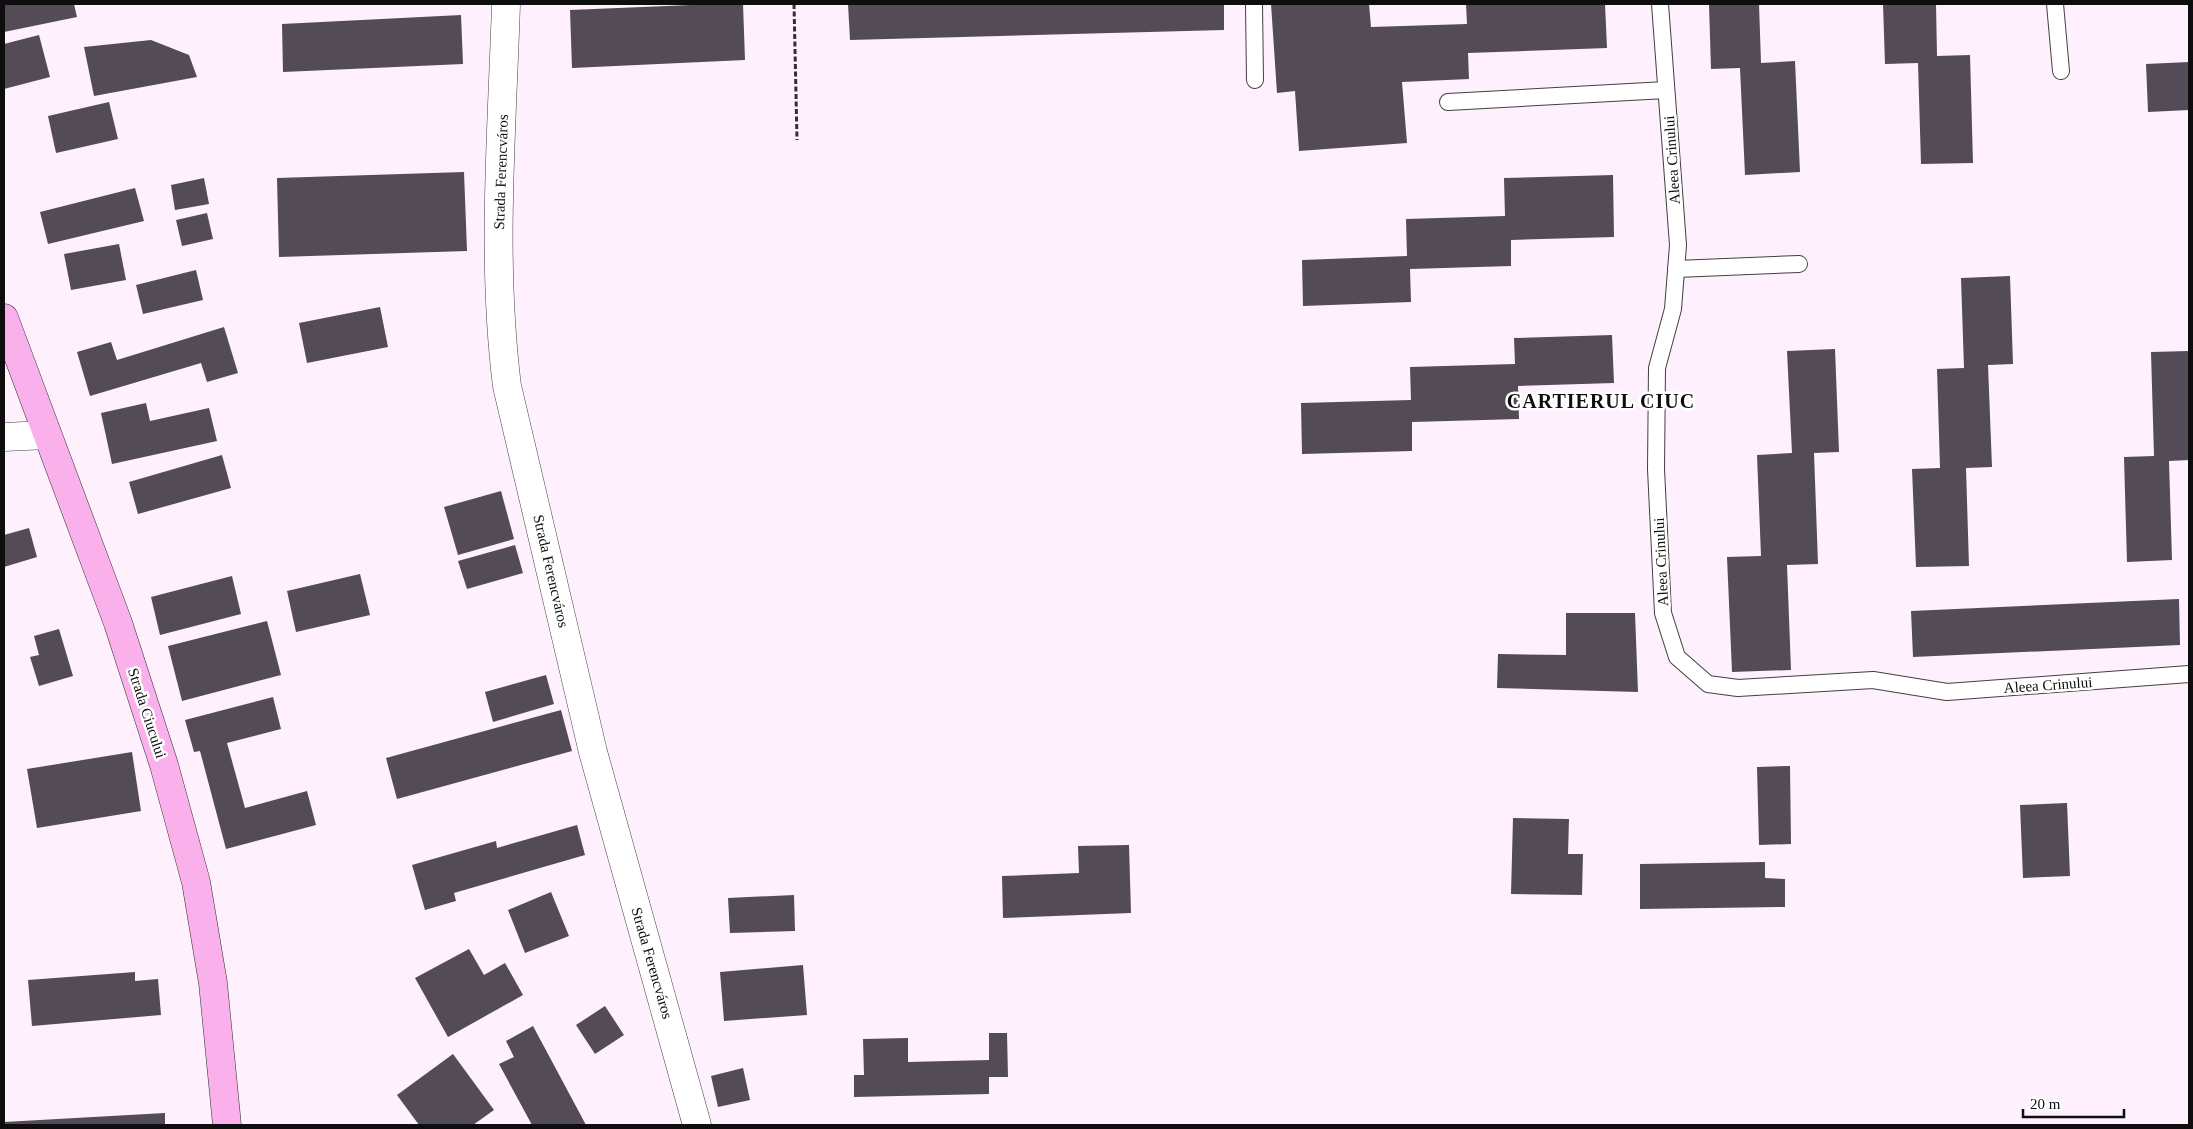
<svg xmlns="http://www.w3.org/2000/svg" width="2193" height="1129" viewBox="0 0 2193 1129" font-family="Georgia,serif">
<rect width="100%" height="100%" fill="#fef0fc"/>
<g fill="#534b56">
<path d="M4,4H74L77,17L4,32Z"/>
<path d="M715,4H743L745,60L572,68L570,10Z"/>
<path d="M848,4H1224V30L850,40Z"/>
<path d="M1271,4H1369L1371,27L1467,24L1466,4H1605L1607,48L1468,53L1469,79L1402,82L1407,143L1299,151L1295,91L1277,93Z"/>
<path d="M1709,4H1759L1761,63L1795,61L1800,172L1745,175L1740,68L1711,69Z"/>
<path d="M1883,4H1936L1937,56L1970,55L1973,163L1921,164L1918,63L1885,64Z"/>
<path d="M461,15L463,64L283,72L282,24Z"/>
<path d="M39,35L50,77L4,89V44Z"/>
<path d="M151,40L189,55L197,77L94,96L84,47Z"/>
<path d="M2189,62V110L2148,112L2146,64Z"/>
<path d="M109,102L118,139L56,153L48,116Z"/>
<path d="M464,172L467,251L279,257L277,178Z"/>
<path d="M1613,175L1614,237L1511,240V266L1410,269L1411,302L1303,306L1302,260L1407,256L1406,219L1505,216L1504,178Z"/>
<path d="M204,178L209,204L175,210L171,185Z"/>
<path d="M135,188L144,221L48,244L40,212Z"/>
<path d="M207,213L213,239L182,246L176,220Z"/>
<path d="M119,244L126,280L71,290L64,254Z"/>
<path d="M196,270L203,300L143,314L136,285Z"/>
<path d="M2010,276L2013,364L1988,365L1992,467L1966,468L1969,566L1916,567L1912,469L1940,468L1937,369L1964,368L1961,278Z"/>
<path d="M380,307L388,347L307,363L299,323Z"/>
<path d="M224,327L238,373L207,382L201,363L90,396L77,352L111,342L117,360Z"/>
<path d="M1612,335L1614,383L1518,386L1519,419L1412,422V451L1302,454L1301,403L1411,400L1410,367L1515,364L1514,338Z"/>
<path d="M1835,349L1839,452L1814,453L1818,564L1787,565L1791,670L1732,672L1727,557L1761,556L1757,455L1792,453L1787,351Z"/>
<path d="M2189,351V460L2169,461L2172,560L2127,562L2124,457L2154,456L2151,352Z"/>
<path d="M146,403L150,421L209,408L217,441L112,464L101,413Z"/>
<path d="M222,455L231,488L138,514L129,482Z"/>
<path d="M501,491L514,539L458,555L444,507Z"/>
<path d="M29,528L37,557L4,567V535Z"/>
<path d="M515,545L523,573L467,589L458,561Z"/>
<path d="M360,574L370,615L296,632L287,591Z"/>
<path d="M232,576L241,614L160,635L151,597Z"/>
<path d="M2179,599L2180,645L1913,657L1911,611Z"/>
<path d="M1566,613H1635L1638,692L1497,688L1498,654L1566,655Z"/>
<path d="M267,621L281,675L182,701L168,646Z"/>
<path d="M59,629L73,676L39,686L30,657L39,655L34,636Z"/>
<path d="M546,675L554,704L493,722L485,692Z"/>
<path d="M273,697L281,729L227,743L245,808L307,791L316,825L226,849L200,751L194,752L185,720Z"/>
<path d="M561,710L572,751L397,799L386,758Z"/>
<path d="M132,752L141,811L37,828L27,769Z"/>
<path d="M1790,766L1791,844L1759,845L1757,767Z"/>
<path d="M2067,803L2070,876L2023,878L2020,805Z"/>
<path d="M1513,818L1569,819L1568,854H1583L1582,895L1511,894Z"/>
<path d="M577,825L585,855L454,893L456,901L425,910L412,865L496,841L497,848Z"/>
<path d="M1129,845L1131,913L1003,918L1002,876L1079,873L1078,846Z"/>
<path d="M1765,862V878L1785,879V907L1640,909V864Z"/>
<path d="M551,892L569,936L525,953L508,910Z"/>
<path d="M794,895L795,931L730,933L728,898Z"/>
<path d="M469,949L484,975L505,963L523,995L448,1037L415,978Z"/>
<path d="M803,965L807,1015L724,1021L720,972Z"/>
<path d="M135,972V981L158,979L161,1015L32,1026L28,980Z"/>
<path d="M605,1006L624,1035L595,1054L576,1025Z"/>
<path d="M533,1026L586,1125H532L499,1064L514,1057L506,1041Z"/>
<path d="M989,1033H1007L1008,1077H989V1094L854,1097V1075H864L863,1039L908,1038V1062L989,1060Z"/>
<path d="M453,1054L494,1110L473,1125H419L397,1095Z"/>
<path d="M743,1068L750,1100L718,1107L711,1076Z"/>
<path d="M165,1113V1125H4V1122Z"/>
</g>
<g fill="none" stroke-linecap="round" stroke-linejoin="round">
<defs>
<g id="lane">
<path d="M1254,4L1255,80"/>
<path d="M1660,4L1678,245L1673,309L1657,368L1656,469L1663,613L1677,657L1708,684L1738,688L1873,680L1947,692L2189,674"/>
<path d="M2055,4L2061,71"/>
<path d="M1448,102L1666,90"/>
<path d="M1676,269L1799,264"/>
</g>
<g id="street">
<path d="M506,4C502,131 491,259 507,386L593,752L697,1125"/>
<path d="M4,437L46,435"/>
</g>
<path id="secondary" d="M4,318L118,623L164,765L196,882L213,983L227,1125"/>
</defs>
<use href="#lane" stroke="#414141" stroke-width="18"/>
<use href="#street" stroke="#414141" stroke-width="29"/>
<use href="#secondary" stroke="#303030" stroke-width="29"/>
<path stroke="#303030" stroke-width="3" stroke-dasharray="5 2.5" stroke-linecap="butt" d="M794,4L797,140"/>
<use href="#lane" stroke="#fff" stroke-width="16"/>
<use href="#street" stroke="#fff" stroke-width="28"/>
<use href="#secondary" stroke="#f9b0eb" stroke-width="28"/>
</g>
<g text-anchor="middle" stroke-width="5" stroke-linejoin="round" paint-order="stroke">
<g font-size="15" fill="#0e0e0e" stroke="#fff">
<text transform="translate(1672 160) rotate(-94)" y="5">Aleea Crinului</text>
<text transform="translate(501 172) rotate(-88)" y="5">Strada Ferencváros</text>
<text transform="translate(1661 562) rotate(-93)" y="5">Aleea Crinului</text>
<text transform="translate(551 571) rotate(77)" y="5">Strada Ferencváros</text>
<text transform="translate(2048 685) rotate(-4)" y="5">Aleea Crinului</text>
<text transform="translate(147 713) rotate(72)" y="5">Strada Ciucului</text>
<text transform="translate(652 963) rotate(74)" y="5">Strada Ferencváros</text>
</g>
<g font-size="20" font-weight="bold" letter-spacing="1" fill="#0e0e0e" stroke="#fff">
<text x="1601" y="408">CARTIERUL CIUC</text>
</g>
</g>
<rect width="2193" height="1129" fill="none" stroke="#0e0e0e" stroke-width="10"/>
<path d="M2023 1109v8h101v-8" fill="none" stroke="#0e0e0e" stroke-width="2.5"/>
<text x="2030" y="1109" font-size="15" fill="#0e0e0e" stroke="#ffffff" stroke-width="4" paint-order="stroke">20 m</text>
</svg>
